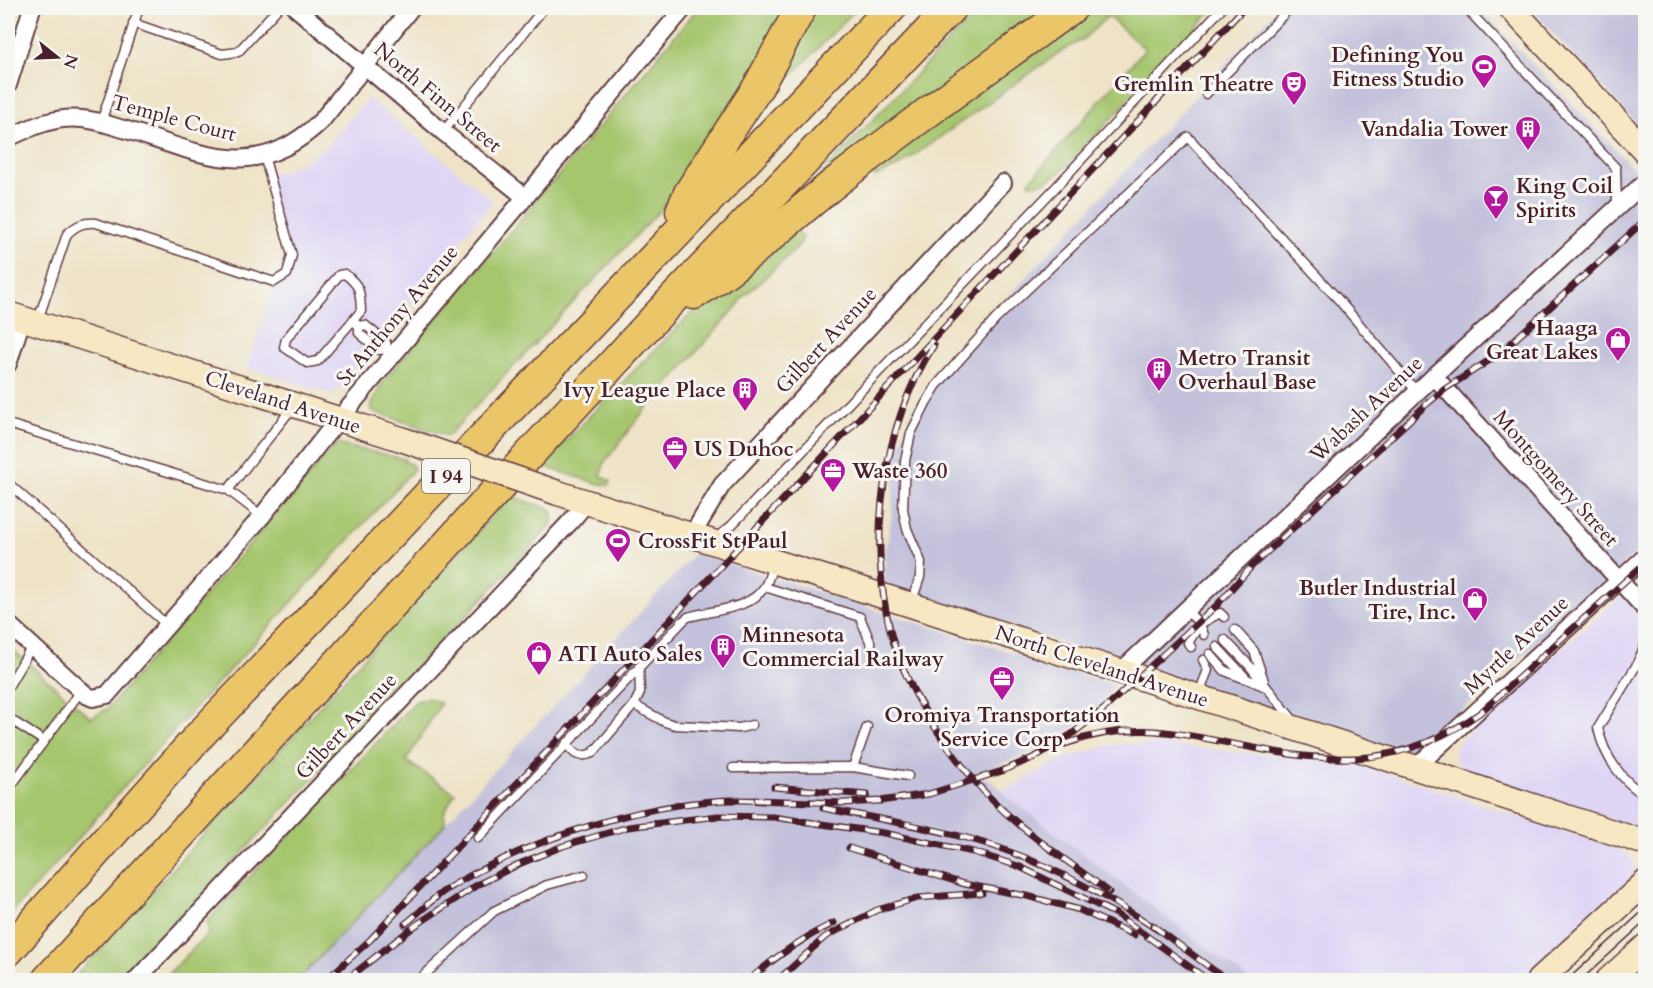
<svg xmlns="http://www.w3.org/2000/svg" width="1653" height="988" viewBox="0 0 1653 988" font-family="Cardo,serif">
<rect width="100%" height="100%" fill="#f6f6f2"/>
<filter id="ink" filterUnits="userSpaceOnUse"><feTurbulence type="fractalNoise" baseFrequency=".0167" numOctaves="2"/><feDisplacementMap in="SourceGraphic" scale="12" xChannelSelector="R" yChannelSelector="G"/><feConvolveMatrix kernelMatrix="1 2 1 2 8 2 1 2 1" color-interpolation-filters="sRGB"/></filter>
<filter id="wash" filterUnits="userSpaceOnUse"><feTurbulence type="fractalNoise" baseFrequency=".008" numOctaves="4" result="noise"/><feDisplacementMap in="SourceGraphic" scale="24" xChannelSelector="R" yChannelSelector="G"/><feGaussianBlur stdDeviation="1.35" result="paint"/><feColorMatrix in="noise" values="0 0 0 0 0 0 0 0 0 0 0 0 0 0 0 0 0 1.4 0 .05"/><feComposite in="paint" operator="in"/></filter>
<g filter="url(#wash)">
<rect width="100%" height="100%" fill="#eee3c6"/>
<g fill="#dfd5f5">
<path d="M368,98L493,201L333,395L247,367L284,255L267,175L284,171L305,161L325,148Z"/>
<path d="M1645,574V830L1462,770L1454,757L1455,750L1460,741Z"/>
<path d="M1153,744L1355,763L1623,851L1633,860L1637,876L1633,883L1526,980H1249L1005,795L1004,791L1065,758L1110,745Z"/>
<path d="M1645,958V980H1621Z"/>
</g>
<g fill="#c3c1db">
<path d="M1278,8H1479L1645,180V545L1411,757L885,585V557L892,513L895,459L913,410L946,363Z"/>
<path d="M1530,8H1645V133Z"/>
<path d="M695,553L1115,685L1099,707L1071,729L1050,742L1022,756L978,773L1004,791L1005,795L1249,980H298L445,824Z"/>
</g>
<g fill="#a6c66e" stroke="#78724c" stroke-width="1.5">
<path d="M698,8H792L691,177L448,436L371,411V406L382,383L528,211L546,185L553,182Z"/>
<path d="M809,8H857L745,124Z"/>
<path d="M980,8H1050L800,196Z"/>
<path d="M1096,8H1214L1072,161C1059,173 1048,185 1029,184V182L1145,49L1108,16L1082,40L1060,52L899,166L875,177V170L872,167Z"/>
<path d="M792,225L803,239L793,252L740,300V303L642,413L604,463L601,476L611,481L609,485L599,484L542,466L602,403L721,284Z"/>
<path d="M336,444L405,459L404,462L411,464L414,469L180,724L8,917V646L91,718L107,709Z"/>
<path d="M510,496L550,509C555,515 553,522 549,528L122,980H72Z"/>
<path d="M428,698L441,703L406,761L455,793L444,813L445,824L298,980H162L209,933L207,922L416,701Z"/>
</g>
</g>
<g filter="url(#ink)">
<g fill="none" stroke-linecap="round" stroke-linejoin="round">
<defs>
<g id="lane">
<path d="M1466,8L1616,168L1617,206"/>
<path d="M133,23L222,54L238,52L278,8"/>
<path d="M1206,94L1290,8"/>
<path d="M101,122L139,8"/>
<path d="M443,132L544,8"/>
<path d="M345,274C361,287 360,291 361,311L318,361L307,363L284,347L286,339L339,275Z"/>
<path d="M38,320L67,234C77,225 83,222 96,223L274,282L287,274L292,255L264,156"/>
<path d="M353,321L359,326V333L379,350L387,349"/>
<path d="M359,326L365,325L386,342L387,349L391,352"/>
<path d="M8,424L228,490L262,516"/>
<path d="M8,483L168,626"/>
<path d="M228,490L292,408"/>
<path d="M715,539L731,526L1056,187L1222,8"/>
<path d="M765,587L860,617L871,644"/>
<path d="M911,604L920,577L921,562L907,529L903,509L905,461L911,433L926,403L937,385L996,319L1188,137L1337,298L1417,392"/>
<path d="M1186,610L1200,624L1204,635"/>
<path d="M1235,630L1254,651L1264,681"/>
<path d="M1225,640L1249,665L1293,720"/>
<path d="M1646,643L1636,666L1598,728C1604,756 1621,781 1646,796"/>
<path d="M1191,647L1188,643L1200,624L1220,613L1224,617"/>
<path d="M1217,647L1247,679L1266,687"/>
<path d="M1210,654L1225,671L1243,678"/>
<path d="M8,687L32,646"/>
<path d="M1198,696L1208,670L1203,660"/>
<path d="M634,705L665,722L675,725L740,728L752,725"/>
<path d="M8,718L44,741"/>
<path d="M567,743C573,756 581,758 593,753L634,705L640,693L639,667"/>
<path d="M853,767L867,727"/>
<path d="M733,768L853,767L908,776"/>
<path d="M8,790L81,691"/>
<path d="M478,838L683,621L688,617C712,610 751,610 765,586C769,579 771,571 773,564"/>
<path d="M419,980L494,911L547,885L584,875"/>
</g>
<g id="street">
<path d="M296,8L443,132L525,197"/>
<path d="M8,85L32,8"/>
<path d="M8,138C31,127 55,116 82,119C97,120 112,126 127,130C203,154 256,184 322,120L411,8"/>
<path d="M8,364L22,319"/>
<path d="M1434,376L1646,610"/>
<path d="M692,535L722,485L1003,183"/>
<path d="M8,624L86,695L93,698L107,695L262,516L325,436L684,8"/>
<path d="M1120,672L1417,392L1646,181"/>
<path d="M1416,767L1646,556"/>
<path d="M136,980L571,521L587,502"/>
</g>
<g id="secondary">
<path d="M1511,8L1646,152"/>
<path d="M8,314L401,439"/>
<path d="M558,493L1138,677L1646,843"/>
<path d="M1539,980L1646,882"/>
<path d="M1608,980L1646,946"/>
</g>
<g id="highway">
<path d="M681,211L689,193L758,87L801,8"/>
<path d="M694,294C745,262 789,219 837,181C914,121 993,64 1072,8"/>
<path d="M8,951L198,737L891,8"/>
<path d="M47,980L653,320L951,8"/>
</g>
</defs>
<use href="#lane" stroke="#633c42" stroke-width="11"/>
<use href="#street" stroke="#633c42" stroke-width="20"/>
<use href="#secondary" stroke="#633c42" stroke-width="27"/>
<use href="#highway" stroke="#633c42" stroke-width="33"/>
<use href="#lane" stroke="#fff" stroke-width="8"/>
<use href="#street" stroke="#fff" stroke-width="16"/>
<use href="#secondary" stroke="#f7e8c3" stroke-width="24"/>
<use href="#highway" stroke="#ebc669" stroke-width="30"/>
<g stroke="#4a1f2b" stroke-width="1.5">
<path d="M1567,980L1646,908"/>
<path d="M1581,980L1646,921"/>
</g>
<defs>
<g id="rail">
<path d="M934,345C882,426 867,540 891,634C904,683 940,740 973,779C1011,825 1063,857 1109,892"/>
<path d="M1065,744C1135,719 1179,734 1249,747C1338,765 1404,767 1481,712L1646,562"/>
<path d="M774,787L867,795"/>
<path d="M755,800L843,803L880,801L929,794L1002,771L1035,757L1072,734L1104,709L1217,605L1252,566L1428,403L1445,389L1499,354L1646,219"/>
<path d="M823,808C873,818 925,826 974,840C1040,859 1101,892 1158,930"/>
<path d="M849,848L964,884L1027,896L1080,910L1134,935"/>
<path d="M405,924C419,913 432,899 447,889C529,838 666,793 763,801"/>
<path d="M1152,925L1227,980"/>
<path d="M326,980L370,940L1244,8"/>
<path d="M346,980L416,925L477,885L519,864L563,846L628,827L718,816L773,817L884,833L973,852L1018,866L1116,914L1208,980"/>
<path d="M749,980C775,957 802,938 834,923"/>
<path d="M778,980L825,937L877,910L918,898L982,893"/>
</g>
</defs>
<use href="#rail" stroke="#4a1f2b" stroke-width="7"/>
<use href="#rail" stroke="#f6f6f2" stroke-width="4.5" stroke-dasharray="14" stroke-linecap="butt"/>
<defs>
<path id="secondary-bridge" d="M401,439L558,493"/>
</defs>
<use href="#secondary-bridge" stroke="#633c42" stroke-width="27" stroke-linecap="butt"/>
<use href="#secondary-bridge" stroke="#f7e8c3" stroke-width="24"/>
</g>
</g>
<defs>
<symbol id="stadium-pin" viewBox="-11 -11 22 30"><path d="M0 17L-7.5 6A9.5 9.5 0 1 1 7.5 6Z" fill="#b5179e" stroke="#f6f6f2"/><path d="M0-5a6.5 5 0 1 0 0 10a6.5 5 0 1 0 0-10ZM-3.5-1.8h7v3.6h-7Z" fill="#fff"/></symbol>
<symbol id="theatre-pin" viewBox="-11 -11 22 30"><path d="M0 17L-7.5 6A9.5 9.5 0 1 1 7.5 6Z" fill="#b5179e" stroke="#f6f6f2"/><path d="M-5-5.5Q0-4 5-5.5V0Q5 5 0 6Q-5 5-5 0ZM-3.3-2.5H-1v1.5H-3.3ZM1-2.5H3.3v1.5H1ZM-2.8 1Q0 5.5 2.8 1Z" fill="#fff"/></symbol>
<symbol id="building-pin" viewBox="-11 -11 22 30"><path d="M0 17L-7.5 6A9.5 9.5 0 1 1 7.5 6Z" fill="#b5179e" stroke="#f6f6f2"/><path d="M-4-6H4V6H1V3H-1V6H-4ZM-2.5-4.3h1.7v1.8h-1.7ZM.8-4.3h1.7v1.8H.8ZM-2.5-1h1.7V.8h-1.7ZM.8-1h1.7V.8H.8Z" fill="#fff"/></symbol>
<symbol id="bar-pin" viewBox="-11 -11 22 30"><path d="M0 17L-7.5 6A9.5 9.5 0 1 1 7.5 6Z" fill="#b5179e" stroke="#f6f6f2"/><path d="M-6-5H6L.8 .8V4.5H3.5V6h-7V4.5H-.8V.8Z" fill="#fff"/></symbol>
<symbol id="shop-pin" viewBox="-11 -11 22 30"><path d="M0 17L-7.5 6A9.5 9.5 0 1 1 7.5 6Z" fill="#b5179e" stroke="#f6f6f2"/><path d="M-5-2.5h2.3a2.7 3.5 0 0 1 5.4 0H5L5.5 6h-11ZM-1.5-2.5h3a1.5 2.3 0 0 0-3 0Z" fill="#fff"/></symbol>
<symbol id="office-pin" viewBox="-11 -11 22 30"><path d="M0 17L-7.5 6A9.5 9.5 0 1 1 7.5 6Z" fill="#b5179e" stroke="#f6f6f2"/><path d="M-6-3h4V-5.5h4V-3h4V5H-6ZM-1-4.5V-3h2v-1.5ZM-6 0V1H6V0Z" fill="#fff"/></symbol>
</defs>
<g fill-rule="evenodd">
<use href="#stadium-pin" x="1469" y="52" width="30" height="40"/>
<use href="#theatre-pin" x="1279" y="69" width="30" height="40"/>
<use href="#building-pin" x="1513" y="114" width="30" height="40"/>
<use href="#bar-pin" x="1481" y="183" width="30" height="40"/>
<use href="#shop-pin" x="1603" y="325" width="30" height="40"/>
<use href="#building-pin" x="1144" y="355" width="30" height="40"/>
<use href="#building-pin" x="730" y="375" width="30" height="40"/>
<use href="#office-pin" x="660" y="434" width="30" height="40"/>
<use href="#office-pin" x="818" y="456" width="30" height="40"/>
<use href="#stadium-pin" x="603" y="526" width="30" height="40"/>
<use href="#shop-pin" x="1460" y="585" width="30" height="40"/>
<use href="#building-pin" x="708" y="632" width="30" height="40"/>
<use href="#shop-pin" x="524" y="639" width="30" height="40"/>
<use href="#office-pin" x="987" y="664" width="30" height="40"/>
</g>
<g text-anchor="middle" stroke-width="6" stroke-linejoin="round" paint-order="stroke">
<rect fill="#f6f6f2" stroke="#7e6067" stroke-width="1.5" x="422" y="459" width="48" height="34" rx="4.5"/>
<g font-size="20" font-weight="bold" fill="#4a1f2b">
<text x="446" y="483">I 94</text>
</g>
<g font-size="21" font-weight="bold" fill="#4a1f2b" stroke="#f6f6f2" text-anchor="start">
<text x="1464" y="62" text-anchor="end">Defining You<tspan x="1464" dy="24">Fitness Studio</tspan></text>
<text x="1274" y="91" text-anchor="end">Gremlin Theatre</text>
<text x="1508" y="136" text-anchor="end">Vandalia Tower</text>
<text x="1516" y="193">King Coil<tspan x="1516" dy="24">Spirits</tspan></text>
<text x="1598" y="335" text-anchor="end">Haaga<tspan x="1598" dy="24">Great Lakes</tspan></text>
<text x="1178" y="365">Metro Transit<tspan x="1178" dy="24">Overhaul Base</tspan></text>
<text x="726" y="397" text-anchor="end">Ivy League Place</text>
<text x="694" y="456">US Duhoc</text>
<text x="852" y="478">Waste 360</text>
<text x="638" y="548">CrossFit St Paul</text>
<text x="1456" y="595" text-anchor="end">Butler Industrial<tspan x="1456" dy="24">Tire, Inc.</tspan></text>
<text x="742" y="642">Minnesota<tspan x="742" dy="24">Commercial Railway</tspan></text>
<text x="558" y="661">ATI Auto Sales</text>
<text x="1002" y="722" text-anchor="middle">Oromiya Transportation<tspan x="1002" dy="24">Service Corp</tspan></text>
</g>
<g font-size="21" fill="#4a1f2b" stroke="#f6f6f2">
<text transform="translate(438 97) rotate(40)" y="7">North Finn Street</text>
<text transform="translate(174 118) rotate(15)" y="7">Temple Court</text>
<text transform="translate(397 315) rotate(-50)" y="7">St Anthony Avenue</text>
<text transform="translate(826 340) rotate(-47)" y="7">Gilbert Avenue</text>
<text transform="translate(283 402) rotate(18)" y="7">Cleveland Avenue</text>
<text transform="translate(1366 409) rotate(-43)" y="7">Wabash Avenue</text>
<text transform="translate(1556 478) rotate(48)" y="7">Montgomery Street</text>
<text transform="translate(1516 645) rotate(-43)" y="7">Myrtle Avenue</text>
<text transform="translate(1102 666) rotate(18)" y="7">North Cleveland Avenue</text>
<text transform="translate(346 726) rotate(-47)" y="7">Gilbert Avenue</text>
</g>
</g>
<rect width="1653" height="988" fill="none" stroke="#f6f6f2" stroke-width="30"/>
<g transform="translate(57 57) rotate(108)" stroke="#f6f6f2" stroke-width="4.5" paint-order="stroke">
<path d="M0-4.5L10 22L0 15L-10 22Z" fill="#4a1f2b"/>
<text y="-9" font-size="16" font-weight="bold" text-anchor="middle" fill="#4a1f2b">N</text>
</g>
</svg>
